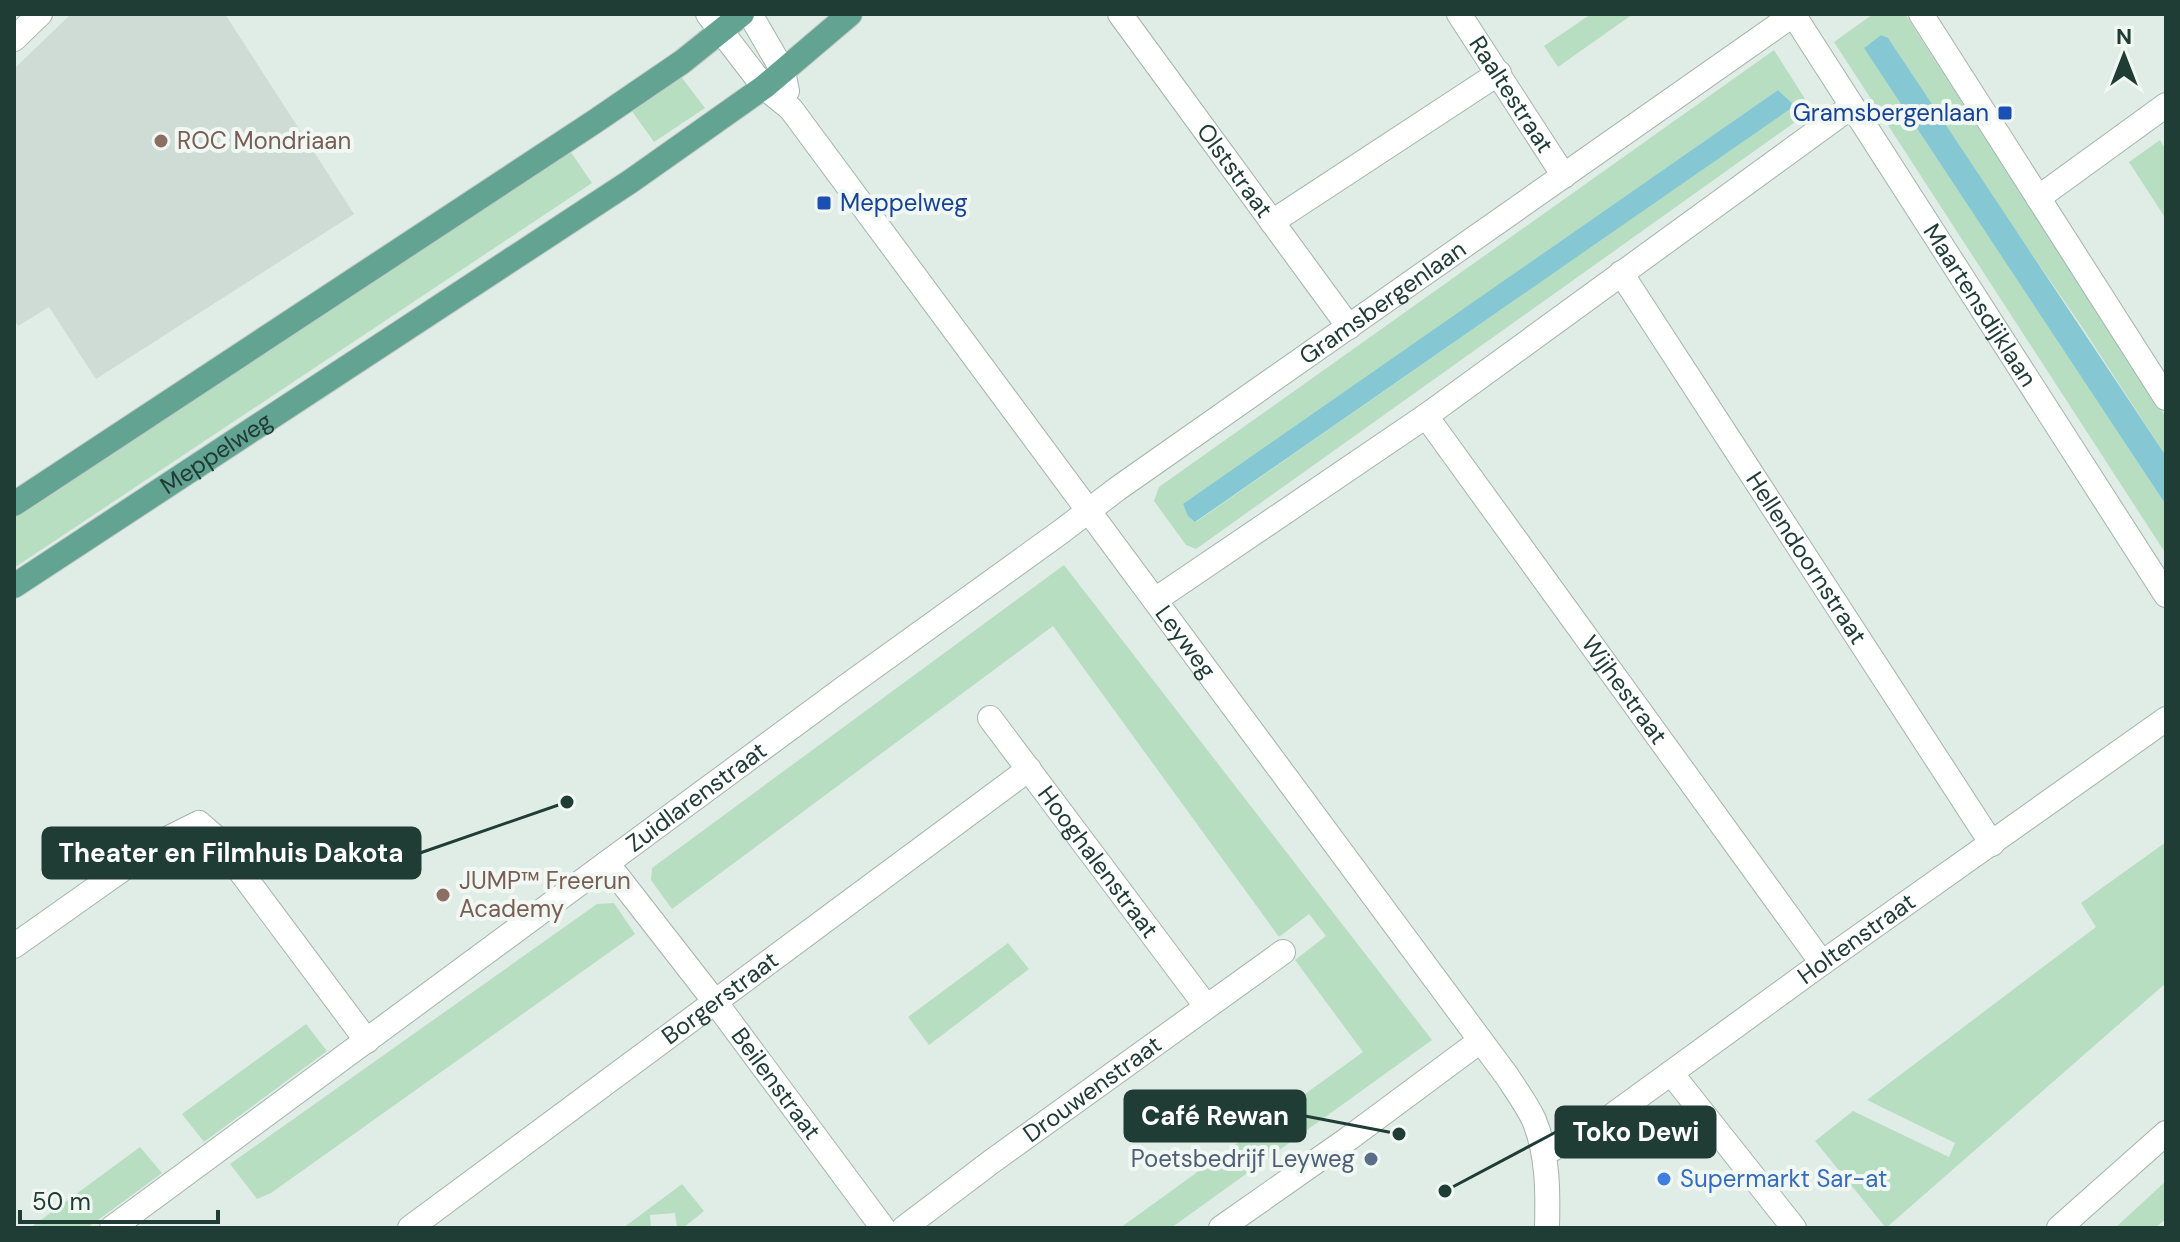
<svg xmlns="http://www.w3.org/2000/svg" width="2180" height="1242" viewBox="0 0 2180 1242" font-family="'DM Sans',sans-serif">
<rect width="100%" height="100%" fill="#e0ece6"/>
<path fill="#cedcd5" d="M71,14H225L354,214L96,379L49,307L18,326L14,319V69Z"/>
<g fill="#b8dec2" fill-rule="evenodd">
<path d="M1591,14H1633L1558,67L1544,46Z"/>
<path d="M1873,14H1905L2166,417V456L2080,324L1881,35L1865,47L2166,505V554L1834,42Z"/>
<path d="M1774,50L1812,110L1196,549L1186,545L1154,501L1159,487ZM1778,90L1792,103L1789,109L1196,522L1183,505Z"/>
<path d="M679,74L705,108L654,142L629,107Z"/>
<path d="M2160,140L2166,150V219L2129,162Z"/>
<path d="M568,148L592,183L14,568V517Z"/>
<path d="M1064,565L1432,1040L1171,1228H1120L1363,1052L1295,960L1326,936L1309,914L1279,937L1053,626L672,909L651,880L652,868Z"/>
<path d="M2166,842V983L1886,1228L1815,1141L1853,1111L1949,1157L1955,1143L1867,1100L2096,927L2081,903Z"/>
<path d="M614,903L635,934L271,1193L257,1199L230,1164L597,904Z"/>
<path d="M1008,943L1029,969L929,1045L908,1017Z"/>
<path d="M306,1024L327,1051L204,1142L182,1114Z"/>
<path d="M140,1147L162,1173L87,1228H30Z"/>
<path d="M2166,1181V1219L2155,1228H2115Z"/>
<path d="M682,1184L704,1211L683,1228H677L675,1213L650,1215L651,1228H623Z"/>
</g>
<g fill="#85c8d4">
<path d="M1881,35L1888,38L2166,456V505L1864,48Z"/>
<path d="M1778,90L1792,103L1790,109L1195,522L1188,516L1183,504Z"/>
</g>
<g fill="none" stroke-linecap="round" stroke-linejoin="round">
<defs>
<g id="minor">
<path id="s1" d="M708,14L764,87L791,109L1507,1076C1516,1090 1527,1105 1534,1120C1548,1154 1548,1192 1547,1228"/>
<path d="M750,14L783,71L787,91"/>
<path id="s2" d="M1120,14L1349,327"/>
<path id="s3" d="M1459,14L1564,176"/>
<path id="s4" d="M1793,14L2166,595"/>
<path d="M1921,14L2166,398"/>
<path d="M14,39L40,14"/>
<path d="M2038,198L2166,105"/>
<path d="M1272,222L1499,73"/>
<path id="s5" d="M1621,273L1992,844"/>
<path id="s6" d="M1426,416L1822,963"/>
<path d="M1155,600L1426,416L1852,106"/>
<path id="s7" d="M990,718L1206,1006"/>
<path id="s8" d="M607,863L716,1003L883,1228"/>
<path d="M14,946L161,842L199,823L214,836L367,1041"/>
<path d="M1671,1073L1794,1228"/>
<path id="s9" d="M1544,1154L1569,1139L1602,1123L1822,963L2166,719"/>
<path id="s10" d="M112,1228L847,686L1062,531L1117,489L1794,14"/>
<path id="s11" d="M410,1228L1029,769"/>
<path id="s12" d="M904,1228L991,1162L1283,952"/>
<path d="M1221,1228L1348,1139L1480,1041"/>
<path d="M2059,1228L2166,1133"/>
</g>
<g id="major">
<path d="M14,504L594,122L682,62L742,14"/>
<path id="s13" d="M14,586L631,181L764,87L850,14"/>
</g>
</defs>
<use href="#minor" stroke="#a3b4ad" stroke-width="26"/>
<use href="#major" stroke="#c1c9c6" stroke-width="26"/>
<use href="#minor" stroke="#fff" stroke-width="24"/>
<use href="#major" stroke="#63a392" stroke-width="24"/>
</g>
<g fill="#1a4fb4" stroke="#f1f8f4" stroke-width="3">
<rect x="1997" y="105" width="16" height="16" rx="4"/>
<rect x="816" y="195" width="16" height="16" rx="4"/>
</g>
<g fill="#8d6e63" stroke="#f1f8f4" stroke-width="3">
<circle cx="161" cy="141" r="8"/>
<circle cx="443" cy="895" r="8"/>
</g>
<circle fill="#5c6f8a" stroke="#f1f8f4" stroke-width="3" cx="1371" cy="1159" r="8"/>
<circle fill="#3f7fe0" stroke="#f1f8f4" stroke-width="3" cx="1664" cy="1179" r="8"/>
<g text-anchor="middle" stroke-width="8" stroke-linejoin="round" paint-order="stroke">
<g font-size="24" fill="#203d35" stroke="#f1f8f4">
<text dy="8" stroke="none"><textPath href="#s3" startOffset="96">Raaltestraat</textPath></text>
<text dy="8" stroke="none"><textPath href="#s2" startOffset="194">Olststraat</textPath></text>
<text dy="8" stroke="none"><textPath href="#s10" startOffset="1572">Gramsbergenlaan</textPath></text>
<text dy="8" stroke="none"><textPath href="#s4" startOffset="346">Maartensdijklaan</textPath></text>
<text dy="8" stroke="none"><textPath href="#s13" startOffset="242">Meppelweg</textPath></text>
<text dy="8" stroke="none"><textPath href="#s5" startOffset="340">Hellendoornstraat</textPath></text>
<text dy="8" stroke="none"><textPath href="#s1" startOffset="790">Leyweg</textPath></text>
<text dy="8" stroke="none"><textPath href="#s6" startOffset="338">Wijhestraat</textPath></text>
<text dy="8" stroke="none"><textPath href="#s10" startOffset="726">Zuidlarenstraat</textPath></text>
<text dy="8" stroke="none"><textPath href="#s7" startOffset="180">Hooghalenstraat</textPath></text>
<text dy="8" stroke="none"><textPath href="#s9" startOffset="380">Holtenstraat</textPath></text>
<text dy="8" stroke="none"><textPath href="#s11" startOffset="386">Borgerstraat</textPath></text>
<text dy="8" stroke="none"><textPath href="#s8" startOffset="278">Beilenstraat</textPath></text>
<text dy="8" stroke="none"><textPath href="#s12" startOffset="234">Drouwenstraat</textPath></text>
</g>
<g font-size="24" fill="#164399" stroke="#f1f8f4" text-anchor="end">
<text x="1989" y="121">Gramsbergenlaan</text>
<text x="840" y="211" text-anchor="start">Meppelweg</text>
</g>
<g font-size="24" fill="#785e54" stroke="#f1f8f4" text-anchor="start">
<text x="177" y="149">ROC Mondriaan</text>
<text x="459" y="889">JUMP™ Freerun<tspan x="459" dy="28">Academy</tspan></text>
</g>
<g font-size="24" fill="#4e5e75" stroke="#f1f8f4" text-anchor="end">
<text x="1355" y="1167">Poetsbedrijf Leyweg</text>
</g>
<g font-size="24" fill="#366cbe" stroke="#f1f8f4" text-anchor="start">
<text x="1680" y="1187">Supermarkt Sar-at</text>
</g>
</g>
<path fill="none" stroke="#203d35" stroke-width="3" d="M567 802L420 853M1399 1134L1305 1116M1445 1191L1556 1132"/>
<g fill="#203d35" stroke="#f1f8f4" stroke-width="3">
<circle cx="567" cy="802" r="8"/>
<circle cx="1399" cy="1134" r="8"/>
<circle cx="1445" cy="1191" r="8"/>
</g>
<g fill="#203d35" stroke="#203d35" stroke-width="3">
<rect x="43" y="828" width="377" height="50" rx="8"/>
<rect x="1125" y="1091" width="180" height="50" rx="8"/>
<rect x="1556" y="1107" width="159" height="50" rx="8"/>
</g>
<g font-size="26" text-anchor="middle" font-weight="bold" fill="#fff">
<text x="231" y="862">Theater en Filmhuis Dakota</text>
<text x="1215" y="1125">Café Rewan</text>
<text x="1636" y="1141">Toko Dewi</text>
</g>
<rect width="2180" height="1242" fill="none" stroke="#203d35" stroke-width="32"/>
<g transform="translate(2124 56)" stroke="#f1f8f4" stroke-width="6" paint-order="stroke">
<path d="M0-6L14 30L0 20L-14 30Z" fill="#203d35"/>
<text y="-12" font-size="22" font-weight="bold" text-anchor="middle" fill="#203d35">N</text>
</g>
<path d="M20 1210v12h198v-12" fill="none" stroke="#203d35" stroke-width="4"/>
<text x="32" y="1210" font-size="24" fill="#203d35" stroke="#f1f8f4" stroke-width="6" paint-order="stroke">50 m</text>
</svg>
